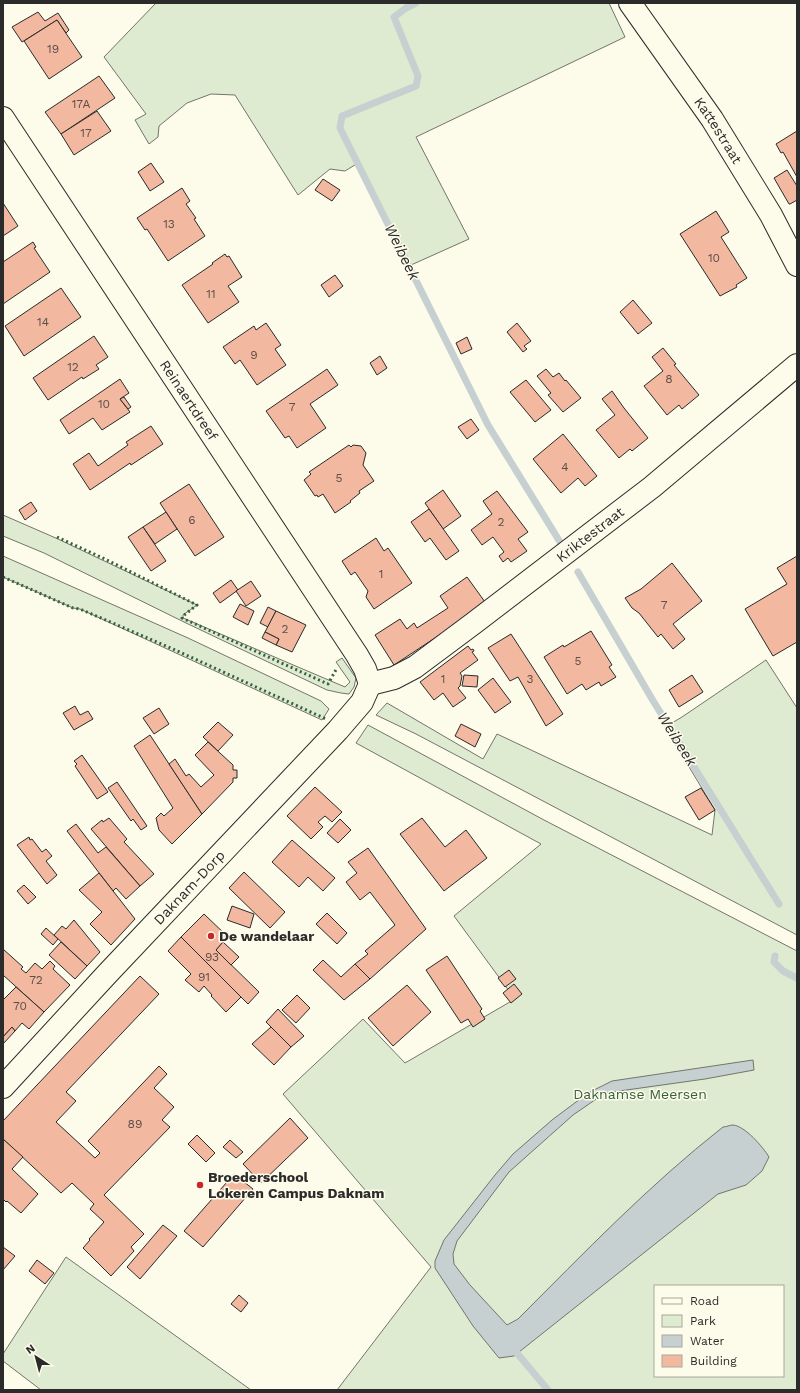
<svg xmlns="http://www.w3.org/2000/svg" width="800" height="1393" viewBox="0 0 800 1393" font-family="'Work Sans',sans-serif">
<rect width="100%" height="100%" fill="#fdfbea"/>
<g fill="#deebd1" stroke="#74746e" fill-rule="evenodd">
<path d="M156,3H609L625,37L416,137L469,239L411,265L358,163L345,171L330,169L298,195L235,95L211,94L187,103L159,126L158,137L149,144L135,120L146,114L104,57Z"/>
<path d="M3,515L58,539L197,605L183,615V618L345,687L350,682L336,662L342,658L356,678L354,687L349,694L341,693L327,690L186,623L44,553L3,536Z"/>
<path d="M3,556L188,638L321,701L329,709L322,720L80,609L73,608L3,577Z"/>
<path d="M766,660L797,708V935L416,734L376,715L387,703L483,759L497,734L712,835L715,810L665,727L682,717Z"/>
<path d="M368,725L544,820L797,951V1390H337L431,1267L283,1094L363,1019L405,1063L515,999L454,916L541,844L356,743ZM655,1286H783V1376H655Z"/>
<path d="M66,1257L251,1390H41L3,1361V1354Z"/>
</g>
<path fill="#c7d0d0" stroke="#74746e" d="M753,1060L754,1070L705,1079L605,1093L573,1115L509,1172L457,1241L453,1254L454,1264L470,1285L507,1325L518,1319C584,1253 649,1185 723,1127C726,1127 730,1125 733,1125C745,1126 763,1147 769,1157L762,1171L746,1185L718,1194L514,1356L499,1358L473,1326L435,1268V1261L444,1240L495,1175L513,1154L552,1120L588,1093L612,1081Z"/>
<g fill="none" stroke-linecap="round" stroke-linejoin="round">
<g stroke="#c7d0d0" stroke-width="7">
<path d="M416,3L406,8L394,17L418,76L416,86L342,116L340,128L488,425L560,542"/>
<path d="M578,572L652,699L779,904"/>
<path d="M775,956L774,962L783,971L797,978"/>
<path d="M511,1346L548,1390"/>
</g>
</g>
<g fill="#f2b8a0" stroke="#2b2b2b">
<path d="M38,12L45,21L58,13L69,30L66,33L57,20L22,42L12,27Z"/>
<path d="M57,20L82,57L49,79L24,41Z"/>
<path d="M99,76L115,98L61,134L45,112Z"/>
<path d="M97,111L111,131L74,155L61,134Z"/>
<path d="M797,131V177L783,152L781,153L776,144Z"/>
<path d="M151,163L164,182L150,191L138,172Z"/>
<path d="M787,170L797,186V200L790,204H789L774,178Z"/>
<path d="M323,179L340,190L332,201L315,190Z"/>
<path d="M182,188L190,201L186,204L196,218L194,219L205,236L168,261L147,229L145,230L137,218Z"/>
<path d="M3,203L18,226L3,236Z"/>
<path d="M716,211L729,232L721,237L747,278L736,285L737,287L720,296L680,234Z"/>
<path d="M33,242L36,247L34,248L50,272L3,304V262Z"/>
<path d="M225,254L227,257L229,256L242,277L228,286L239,302L208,323L182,285L213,264L212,263Z"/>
<path d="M335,275L343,286L329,297L321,285Z"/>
<path d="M61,288L81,317L24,356L5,326Z"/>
<path d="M633,300L652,323L638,334L620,312Z"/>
<path d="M266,323L281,345L275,349L286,365L257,385L240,360L235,364L223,347L254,326L256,330Z"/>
<path d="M517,323L531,341L524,346L527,349L523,352L507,332Z"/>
<path d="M94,336L108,357L96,365L99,369L83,379L82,377L48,400L33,378Z"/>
<path d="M467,337L472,349L461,354L456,343Z"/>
<path d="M663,348L676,364L674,365L699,395L682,409L679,405L667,415L644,386L663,371L652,357Z"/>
<path d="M380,356L387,368L377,375L370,363Z"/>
<path d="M327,369L338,385L310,404L326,428L297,448L289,436L285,438L266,411Z"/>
<path d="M546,369L553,377L559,373L565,381L566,380L581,398L563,412L548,395L551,393L537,376Z"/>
<path d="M120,379L129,393L120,399L130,412L102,430L93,418L69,434L60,420Z"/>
<path d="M526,380L551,410L535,422L510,392Z"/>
<path d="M612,391L624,408L648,438L632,451L630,449L619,458L596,430L615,415L602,399Z"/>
<path d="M124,397L131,407L128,409L120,399Z"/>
<path d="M471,419L479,430L467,439L458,427Z"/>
<path d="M151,426L163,444L131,465L130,463L90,490L73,464L89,453L98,466L128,445L126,442Z"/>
<path d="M563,434L597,476L585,486L578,478L561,493L533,459Z"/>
<path d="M349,445L351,447L353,445L361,446L366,453L363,465L374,481L359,491L360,493L350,501L351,502L335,513L323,494L318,497L317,495L315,496L304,480L311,474L309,472Z"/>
<path d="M189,484L224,537L195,556L160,503Z"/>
<path d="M443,490L461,516L443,529L425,503Z"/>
<path d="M497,491L528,532L518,539L527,551L511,562L508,558L503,562L499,556L504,552L493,537L482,545L471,530L492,514L483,501Z"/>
<path d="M31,502L37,511L25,520L19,510Z"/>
<path d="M429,509L459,551L446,560L430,538L425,542L411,522Z"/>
<path d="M166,512L177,529L155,544L143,527Z"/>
<path d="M143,527L166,561L151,571L128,537Z"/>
<path d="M376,538L384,551L388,548L412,583L374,609L366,597L368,591L355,572L351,575L342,561Z"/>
<path d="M797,556V642L773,656L745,609L787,584L777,568Z"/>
<path d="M672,563L702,601L673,624L685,639L673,649L661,634L658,637L639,613L632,608L625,598L641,589Z"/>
<path d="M467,577L485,602L447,630L394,665L375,635L400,619L407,629L414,623L417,628L448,608L440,596Z"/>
<path d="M231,580L238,590L220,603L213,593Z"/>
<path d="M251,581L261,596L246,606L236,591Z"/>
<path d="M240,604L254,611L248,625L233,617Z"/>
<path d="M268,607L276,611L268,627L260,623Z"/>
<path d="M276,611L306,625L292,652L276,645L279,639L265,632Z"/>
<path d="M591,631L612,665L609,667L616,677L601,686L599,682L586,690L582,684L567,694L544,657L563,645L564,647Z"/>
<path d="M265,632L279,639L276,645L262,638Z"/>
<path d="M511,634L563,714L546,726L518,677L510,681L488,648Z"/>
<path d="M468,646L471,650L473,649L474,651L472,652L478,660L460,673L462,676L460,686L458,688L466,698L453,707L443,693L434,700L420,682Z"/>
<path d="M464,675L478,676L477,687L462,686Z"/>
<path d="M692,675L703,692L679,707L669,690Z"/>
<path d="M493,678L511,702L495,713L478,690Z"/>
<path d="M75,706L80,715L88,711L93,719L74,730L63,713Z"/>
<path d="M159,708L169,724L154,734L143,718Z"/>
<path d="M218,722L233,735L218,751L203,737Z"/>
<path d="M461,724L481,734L475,747L455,736Z"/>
<path d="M150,735L202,814L172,844L159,830L156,818L161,813L164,816L173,808L134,746Z"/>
<path d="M208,742L233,765V770H237V778H233V782L202,814L169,764L175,759L186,776L189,774L201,787L214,775L195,755Z"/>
<path d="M82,755L108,792L97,799L75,766L77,764L74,761Z"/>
<path d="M117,782L147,826L141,830L133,819L131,821L108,788Z"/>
<path d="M315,787L342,812L332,822L325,816L318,822L323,827L311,839L287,816Z"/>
<path d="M701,788L715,810L699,820L685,797Z"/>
<path d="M109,818L127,839L124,842L154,874L140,886L91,829L102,820L103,822Z"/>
<path d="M422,818L445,847L466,830L487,858L444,891L400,834Z"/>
<path d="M340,819L351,830L338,843L327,833Z"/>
<path d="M76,824L98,853L106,847L140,886L126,899L116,888L113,891L67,831Z"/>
<path d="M29,837L30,840L32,839L42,852L46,849L52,856L46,861L57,875L47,884L17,845Z"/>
<path d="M292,840L335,878L323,891L308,877L299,887L272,862Z"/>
<path d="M368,848L426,929L370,979L355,964L368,954L365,951L395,925L370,892L360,900L346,882L357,873L348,862Z"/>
<path d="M244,872L285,912L270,928L229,888Z"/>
<path d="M99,873L135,919L111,945L90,924L102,912L79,890Z"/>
<path d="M24,885L36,897L28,904L17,891Z"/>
<path d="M232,906L254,914L250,928L227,920Z"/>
<path d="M327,913L347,933L337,944L316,924Z"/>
<path d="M204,914L228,937L216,950L259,992L248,1004L181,937Z"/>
<path d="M74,920L100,952L87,966L54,935L62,926L66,929Z"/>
<path d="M46,928L58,939L53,945L41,934Z"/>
<path d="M181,937L241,997L226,1012L211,996L212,995L204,986L199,992L185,980L191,974L168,951Z"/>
<path d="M61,942L87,966L75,979L49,955Z"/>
<path d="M223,942L239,957L231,965L216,950Z"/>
<path d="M3,949L23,967L21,969L26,973L35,963L42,969L50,961L55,966L53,969L70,985L44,1012L3,975Z"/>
<path d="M447,956L482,1009L480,1011L485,1019L473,1027L468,1019L461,1023L426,970Z"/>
<path d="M323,960L341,977L355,964L370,979L344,1000L313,970Z"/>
<path d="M509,970L516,979L505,987L498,978Z"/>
<path d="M140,976L159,994L66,1092L76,1101L56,1122L95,1158L100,1153L88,1141L159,1066L167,1074L154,1088L174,1107L162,1120L170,1127L104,1195L144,1234L131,1247L134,1251L111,1276L83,1248L90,1240L89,1239L104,1222L90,1209L94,1204L72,1183L61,1193L3,1139V1121Z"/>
<path d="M514,984L522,994L511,1003L503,993Z"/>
<path d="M407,985L431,1012L393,1046L368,1018Z"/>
<path d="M16,987L44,1012L29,1029L22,1023L15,1031L12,1027L3,1037V1000Z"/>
<path d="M297,995L310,1008L296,1023L282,1010Z"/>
<path d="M278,1009L304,1036L291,1047L266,1022Z"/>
<path d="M12,1027L15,1031L3,1044V1037Z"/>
<path d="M271,1027L291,1047L274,1065L252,1044Z"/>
<path d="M290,1118L308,1138L261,1183L243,1164Z"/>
<path d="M197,1135L215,1153L206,1162L188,1144Z"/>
<path d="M3,1139L23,1157L12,1169L38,1194L21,1213L7,1201L6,1202L3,1199Z"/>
<path d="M230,1140L243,1152L236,1158L223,1147Z"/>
<path d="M234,1174L253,1189L203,1247L184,1231Z"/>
<path d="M163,1225L177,1236L140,1279L127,1267Z"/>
<path d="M3,1247L15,1256L3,1270Z"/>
<path d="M37,1260L54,1273L45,1284L29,1271Z"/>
<path d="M239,1295L248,1303L241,1312L231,1304Z"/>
</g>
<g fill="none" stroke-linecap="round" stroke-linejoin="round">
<defs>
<g id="street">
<path id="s1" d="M630,3L712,119L771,215L797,265"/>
<path id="s2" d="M3,118L357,655L365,669L370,684"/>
<path id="s3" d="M370,684L394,678L415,667L474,623L652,487L797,365"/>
<path id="s4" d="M3,1087L108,973L338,730L362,702L370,684"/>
</g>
</defs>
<use href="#street" stroke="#2b2b2b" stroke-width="24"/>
<use href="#street" stroke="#fdfbea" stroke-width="22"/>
<g stroke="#34623c" stroke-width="3" stroke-dasharray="2 3" stroke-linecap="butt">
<path d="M57,537L105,559L197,605L183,616L182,618L328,684L337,668"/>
<path d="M3,577L73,608L80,609L173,649L326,719"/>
</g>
</g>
<g fill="#c62828" stroke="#fdfbea" stroke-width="1.5">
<circle cx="211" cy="936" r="4"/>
<circle cx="200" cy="1185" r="4"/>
</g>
<g text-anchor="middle" stroke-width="3" stroke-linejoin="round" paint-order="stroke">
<g font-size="12" fill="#5d4e48">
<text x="53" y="53">19</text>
<text x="81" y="108">17A</text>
<text x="86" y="137">17</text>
<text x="169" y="228">13</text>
<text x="714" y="262">10</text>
<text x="211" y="298">11</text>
<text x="43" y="326">14</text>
<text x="254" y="359">9</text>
<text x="73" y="371">12</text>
<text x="669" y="383">8</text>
<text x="104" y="408">10</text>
<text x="292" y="411">7</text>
<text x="565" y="471">4</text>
<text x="339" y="482">5</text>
<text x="192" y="524">6</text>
<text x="501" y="526">2</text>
<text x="381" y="578">1</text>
<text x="664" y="609">7</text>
<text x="285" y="633">2</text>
<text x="578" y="665">5</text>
<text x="443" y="683">1</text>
<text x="530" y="683">3</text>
<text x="212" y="961">93</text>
<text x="204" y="981">91</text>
<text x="36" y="984">72</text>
<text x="20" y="1010">70</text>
<text x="135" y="1128">89</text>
</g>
<g font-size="14" fill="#2b2b2b" stroke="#fdfbea">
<text dy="5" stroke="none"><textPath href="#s1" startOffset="155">Kattestraat</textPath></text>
<text dy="5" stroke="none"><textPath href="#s2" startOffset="338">Reinaertdreef</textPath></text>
<text dy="5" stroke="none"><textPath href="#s3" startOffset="268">Kriktestraat</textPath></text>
<text dy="5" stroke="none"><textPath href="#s4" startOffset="273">Daknam-Dorp</textPath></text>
</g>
<g font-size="14" font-weight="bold" fill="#2b2b2b" stroke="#fdfbea" text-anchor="start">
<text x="219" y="941">De wandelaar</text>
<text x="208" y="1182">Broederschool<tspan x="208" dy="16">Lokeren Campus Daknam</tspan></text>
</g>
<g font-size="14" fill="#34623c" stroke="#fdfbea">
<text x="640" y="1099">Daknamse Meersen</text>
</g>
<g font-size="15" font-style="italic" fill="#2b2b2b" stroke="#fdfbea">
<text transform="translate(402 252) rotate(64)" y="5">Weibeek</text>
<text transform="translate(677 739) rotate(58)" y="5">Weibeek</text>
</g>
</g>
<rect width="800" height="1393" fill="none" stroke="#2b2b2b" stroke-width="8"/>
<rect x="654" y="1285" width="130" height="92" fill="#fdfbea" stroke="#a9a89e"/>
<rect x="662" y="1298" width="20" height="6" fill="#fdfbea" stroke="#a9a89e"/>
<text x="690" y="1305" font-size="12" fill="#2b2b2b">Road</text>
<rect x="662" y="1315" width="20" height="12" fill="#deebd1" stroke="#a9a89e"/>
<text x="690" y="1325" font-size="12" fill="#2b2b2b">Park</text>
<rect x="662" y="1335" width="20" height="12" fill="#c7d0d0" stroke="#a9a89e"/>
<text x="690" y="1345" font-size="12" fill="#2b2b2b">Water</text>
<rect x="662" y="1355" width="20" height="12" fill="#f2b8a0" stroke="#a9a89e"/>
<text x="690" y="1365" font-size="12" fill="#2b2b2b">Building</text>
<g transform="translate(36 1357) rotate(324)" stroke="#fdfbea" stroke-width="3" paint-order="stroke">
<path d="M0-3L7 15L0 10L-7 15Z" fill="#2b2b2b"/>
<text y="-6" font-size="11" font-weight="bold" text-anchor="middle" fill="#2b2b2b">N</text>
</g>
</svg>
